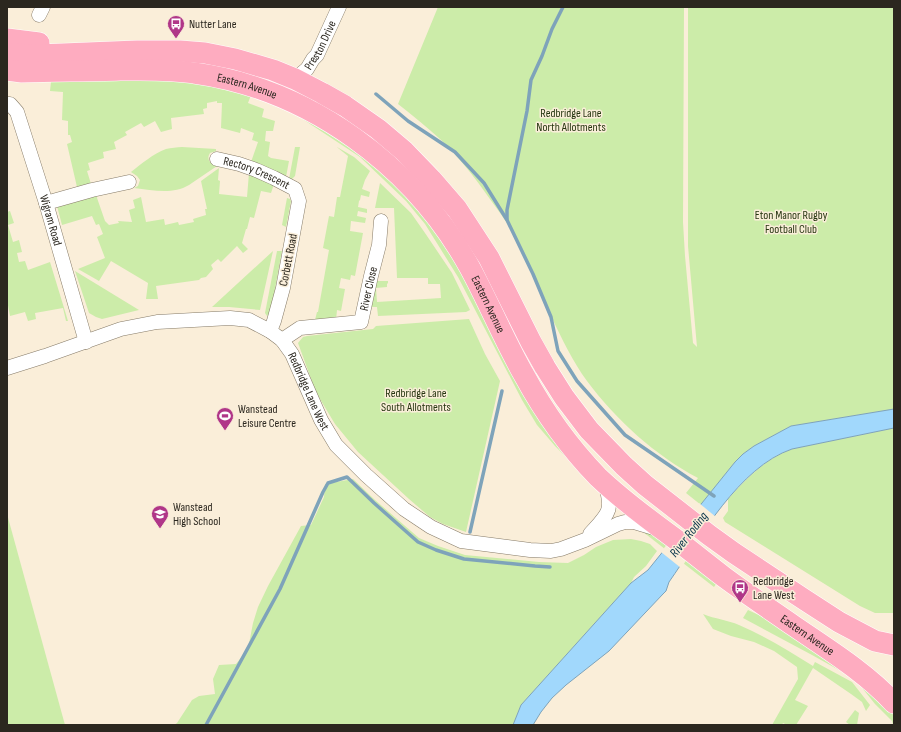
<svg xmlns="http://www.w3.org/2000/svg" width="901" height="732" viewBox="0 0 901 732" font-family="'Sofia Sans Condensed',sans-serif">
<rect width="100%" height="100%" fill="#faeed9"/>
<g fill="#cceca9">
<path d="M438,7H684L683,222L685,256L693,343L697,347L688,246V7H894V409L791,426L754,446L743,454L735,462L701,505L686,493L698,478C656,456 616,420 587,381C573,362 562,339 552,318C540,293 532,267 519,243C510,226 498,210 487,195C473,175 458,156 440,139C427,127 413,116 398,104Z"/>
<path d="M114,80H145L188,82L251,95L248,103L264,109L262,117L275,121L273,131H266L265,141L270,142L268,156L271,158L289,161L286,177L251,162L258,142L252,140L254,133L241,128L240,133L221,128L222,103H217V101L207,103V108L203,109L204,114L171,118L172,129L161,132L155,121L144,127L141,123L125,132L127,135L114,142L116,149L103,152L104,158L88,163L90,170L87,171L91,184L77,187L67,144L72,142L70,135H68V121L62,120L63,92L50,91L51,82Z"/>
<path d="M295,114L348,141L432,220L586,477L555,446L537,425L522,400L458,277L425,224L406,201L360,157Z"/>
<path d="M182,147L216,149V151L210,153C206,159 210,164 217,166L189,185C172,195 153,190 134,188L138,186L140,180L137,176L131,172C141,164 153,154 166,149C171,148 177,147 182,147Z"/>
<path d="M295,147H300L295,176L292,179H289Z"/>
<path d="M337,147L354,157L370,171L365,180L362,189L370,192L369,197L361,195L360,200L359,201L358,207L367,209V213L358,211L357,216L366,218L365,223L351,221L350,231L363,233L355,276L351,275L350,280L341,278L339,288L345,289L341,311L337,310L336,320L309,322L310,320H315L317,312H318L329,250L323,248L329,216L334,217L337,197H340L348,156L338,148Z"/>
<path d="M219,168L218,180L220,181L219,194L247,197L249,173L274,184L271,193L261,191L254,218L250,217L247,229H246L242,243L248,249L243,253L237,246L221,262L218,259L211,265L213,269L206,277L201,278L199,280L156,286L158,299H146L148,283L111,261L99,281L78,269L105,258L97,237L103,234L99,224L96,225L92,216L62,225L57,206L96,195L105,221L109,225L119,223L118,221L132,222L129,210L135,208L133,200L141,197L146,222L164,219L165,225L178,222L179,225L194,222L193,219L206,215L205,209H207L201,181Z"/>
<path d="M380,183L411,213L425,233L452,273L470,310L466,312L378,316L377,307H370L374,281H388V283L387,284V287L376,288L377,302L441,298L440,284H428V278H397L394,208H375Z"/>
<path d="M287,198L290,199L291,201L286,227L282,225Z"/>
<path d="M10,211L14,223L8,225L13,242L19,240L22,252L17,253L19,262L25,261L28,270L50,262L68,321H66L63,308L35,313L36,319L28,321L25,312L10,316L7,300V212Z"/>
<path d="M273,251L260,310L229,307H212Z"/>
<path d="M277,251H282L271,311L267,316L265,313Z"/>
<path d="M75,271L139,310L102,319L96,317L89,313Z"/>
<path d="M469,319L485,354L500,381L466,532L443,524L430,517L409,499L358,452L335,424L320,399L314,387L298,343L303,337L307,336L373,329L376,326Z"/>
<path d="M894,428V613H875L860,606L725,522L723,518L728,511V499C746,479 766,458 792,449Z"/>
<path d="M353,479L375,500L419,538L438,546L465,555L539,562L568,563L584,555L596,547L613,540L631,539L641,541L650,544L657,551L646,566L634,577L631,583L521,705L513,725H174L177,723L192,700L199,696L215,694L213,679L219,665L236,664L248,649L253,623L258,607L268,586L301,526L311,525L324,497L325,484Z"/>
<path d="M7,514L65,725H7Z"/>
<path d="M643,532H649L715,579L716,584L714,587Z"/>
<path d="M748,610L782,626L877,694L894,716V725H893L892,721L875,704L855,679L812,655L743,618Z"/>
<path d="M703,614C715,619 728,620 739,625C765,636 789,651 813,666L815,662L852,682L870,705L866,711L862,702L851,694L813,668L795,700L808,706L796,725H787L783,723L782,725H772L798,679L797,667L774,651L754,642L731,636L713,629Z"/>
<path d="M855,710L859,713L857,725H850L846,722Z"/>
</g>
<path fill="#a1d8fc" stroke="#7ea3ba" d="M894,409V428L792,449C739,467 700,538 669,582L666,591L663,594L609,651L566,685L552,698L541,712L533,725H513L521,705L631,583L648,570L735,462L743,454L754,446L791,426Z"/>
<path fill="#faeed9" d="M699,503L716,517L681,568L661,552Z"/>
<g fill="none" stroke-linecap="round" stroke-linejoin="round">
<g stroke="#7ea3ba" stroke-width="3.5">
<path d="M376,94L408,121L455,152L484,183L507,220L533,274L551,317L558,351L577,381L625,435L714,496"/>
<path d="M507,219V210L527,111L531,80L542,56L552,29L563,7"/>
<path d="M470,532L502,391"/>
<path d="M206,725L280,589L323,492L328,483L347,477L374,503L418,542L436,550L464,559L535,566L550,567"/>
</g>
<defs>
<g id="minor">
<path d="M39,15L43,7"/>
<path id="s1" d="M295,79L307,69L313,59L317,55L339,7"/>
<path id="s2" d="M7,104H10L17,112L46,203L86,342"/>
<path id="s3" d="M217,159L239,164L256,170L274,178L295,189L299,201L283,288L274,321L270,331"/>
<path d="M46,203L92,190L129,182"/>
<path id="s4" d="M282,340L300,328L361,322L371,276L379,245L381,221"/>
<path id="s5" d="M7,368L45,356L121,329L157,322L230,318L249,320L270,331L282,340L292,354L321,420L336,445L366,475L404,509L431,527L461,541L530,550L551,551L561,549L585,540L618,524L625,522H634L654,528"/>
<path d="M590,534C608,514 614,511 605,484"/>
</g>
<g id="highway">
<path d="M7,39L39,43"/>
<path d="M7,54L38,55L137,51H180L205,53L235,59L273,70L295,79L322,93L345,106L378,129L404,151L431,179L457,209L489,258L531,342L545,367L564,397L589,430L624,466L645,485L709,535L734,553L805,600L839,622L875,641L894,645"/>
<path id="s6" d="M7,70L22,72C55,71 87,71 120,70C145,70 170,69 194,73C310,89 414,166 470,268C489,303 504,340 524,375C544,412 569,447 598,477C621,499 648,519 674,538C691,551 707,564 724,577C747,594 771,610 794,626C829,650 865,672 894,703"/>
</g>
</defs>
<use href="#minor" stroke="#867b68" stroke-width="15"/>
<use href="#highway" stroke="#fff" stroke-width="22"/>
<use href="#minor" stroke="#fff" stroke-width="14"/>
<use href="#highway" stroke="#feacc0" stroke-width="21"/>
</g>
<defs>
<symbol id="bus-pin" viewBox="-11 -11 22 30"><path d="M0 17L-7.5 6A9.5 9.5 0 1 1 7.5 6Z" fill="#b03688" stroke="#faeed9"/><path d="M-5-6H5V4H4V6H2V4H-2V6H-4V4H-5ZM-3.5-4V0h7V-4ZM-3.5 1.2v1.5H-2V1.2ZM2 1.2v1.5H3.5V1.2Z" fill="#fff"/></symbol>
<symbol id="stadium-pin" viewBox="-11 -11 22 30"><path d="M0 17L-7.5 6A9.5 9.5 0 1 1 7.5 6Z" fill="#b03688" stroke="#faeed9"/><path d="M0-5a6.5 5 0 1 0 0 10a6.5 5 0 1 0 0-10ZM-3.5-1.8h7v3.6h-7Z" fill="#fff"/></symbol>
<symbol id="school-pin" viewBox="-11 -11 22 30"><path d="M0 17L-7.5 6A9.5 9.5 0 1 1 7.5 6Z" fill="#b03688" stroke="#faeed9"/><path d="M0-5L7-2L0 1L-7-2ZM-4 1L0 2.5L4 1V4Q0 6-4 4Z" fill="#fff"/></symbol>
</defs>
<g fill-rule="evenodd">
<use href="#bus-pin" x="166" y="14" width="20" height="27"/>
<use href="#stadium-pin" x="215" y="406" width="20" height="27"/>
<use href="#school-pin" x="150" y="504" width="20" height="27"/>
<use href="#bus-pin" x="730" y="578" width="20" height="27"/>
</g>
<g text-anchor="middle" stroke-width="3" stroke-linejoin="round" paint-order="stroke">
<g font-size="12" fill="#2b271f" stroke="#faeed9" text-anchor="start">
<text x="189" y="28">Nutter Lane</text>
<text x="238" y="413">Wanstead<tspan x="238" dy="14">Leisure Centre</tspan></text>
<text x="173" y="511">Wanstead<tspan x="173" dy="14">High School</tspan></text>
<text x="753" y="585">Redbridge<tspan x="753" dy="14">Lane West</tspan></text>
</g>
<g font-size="12" fill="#2b271f" stroke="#faeed9">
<text dy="4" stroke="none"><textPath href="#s1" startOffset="43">Preston Drive</textPath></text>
<text dy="4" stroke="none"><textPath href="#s6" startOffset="242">Eastern Avenue</textPath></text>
<text dy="4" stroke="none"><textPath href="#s3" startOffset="42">Rectory Crescent</textPath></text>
<text dy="4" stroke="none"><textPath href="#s2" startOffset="127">Wigram Road</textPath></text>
<text transform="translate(288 260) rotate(-79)" y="4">Corbett Road</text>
<text dy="4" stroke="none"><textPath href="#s4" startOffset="117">River Close</textPath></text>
<text dy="4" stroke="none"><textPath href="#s6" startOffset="578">Eastern Avenue</textPath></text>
<text dy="4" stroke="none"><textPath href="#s5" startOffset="346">Redbridge Lane West</textPath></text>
<text dy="4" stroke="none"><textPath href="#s6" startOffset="1046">Eastern Avenue</textPath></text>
</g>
<g font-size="12" fill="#273611" stroke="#faeed9">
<text x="571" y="117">Redbridge Lane<tspan x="571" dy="14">North Allotments</tspan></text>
<text x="791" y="219">Eton Manor Rugby<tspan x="791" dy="14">Football Club</tspan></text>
<text x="416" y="397">Redbridge Lane<tspan x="416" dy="14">South Allotments</tspan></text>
</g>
<g font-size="13" font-style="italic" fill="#05334a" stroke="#faeed9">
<text transform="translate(688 534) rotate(-52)" y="5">River Roding</text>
</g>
</g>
<rect width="901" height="732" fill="none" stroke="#2b271f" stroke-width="16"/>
</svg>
